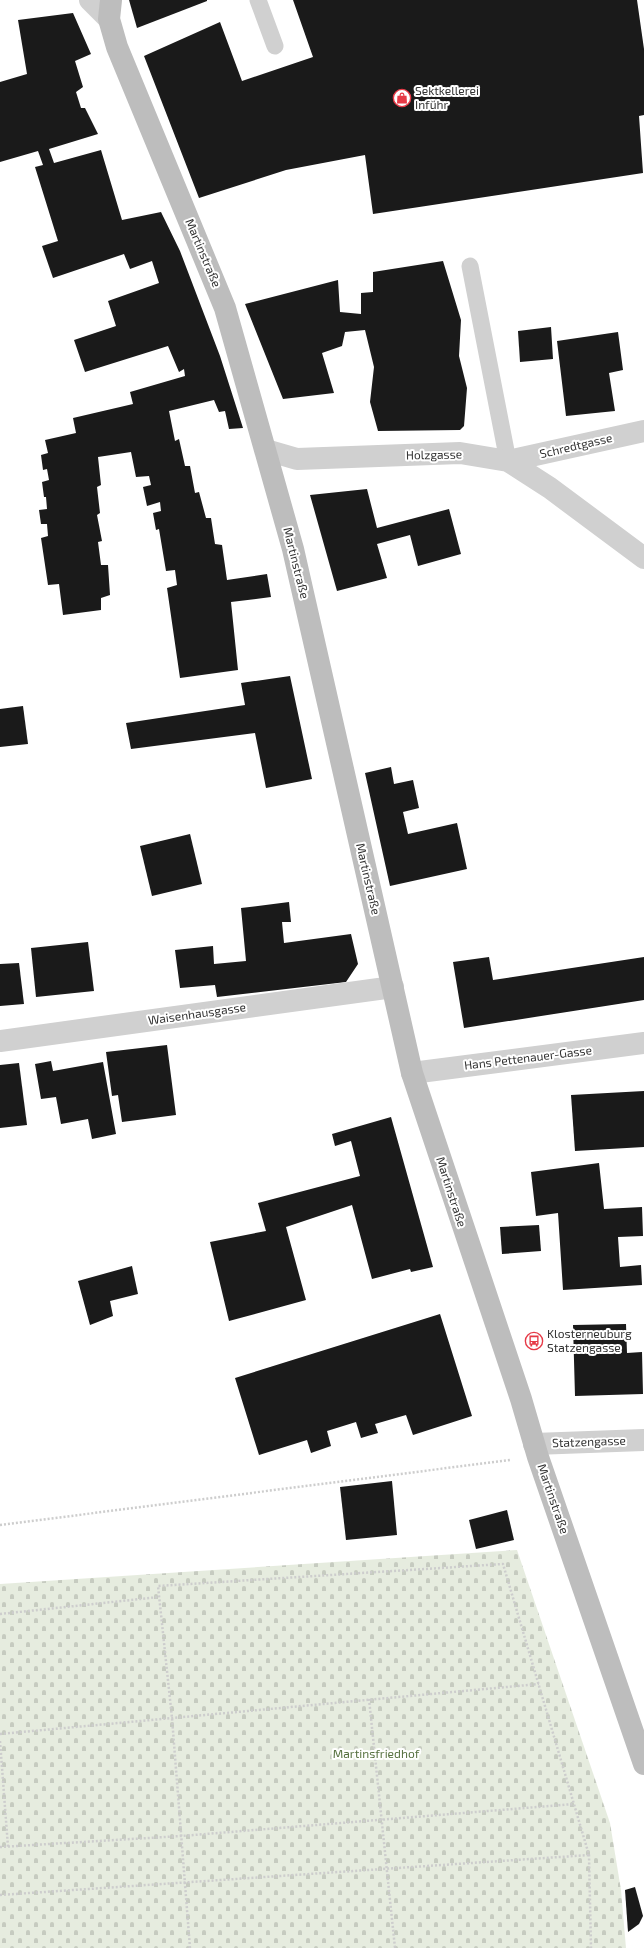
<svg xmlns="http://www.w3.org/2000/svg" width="644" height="1948" viewBox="0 0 644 1948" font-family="'Exo 2',sans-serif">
<defs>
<pattern id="cemetery-stones" width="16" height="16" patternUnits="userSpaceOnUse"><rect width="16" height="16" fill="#e6ecdf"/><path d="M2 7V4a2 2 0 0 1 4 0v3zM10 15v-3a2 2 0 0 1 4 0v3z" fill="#c6cbc0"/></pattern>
</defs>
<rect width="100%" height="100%" fill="#fff"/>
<path fill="url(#cemetery-stones)" d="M517,1550L610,1823L621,1890L626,1948H0V1584Z"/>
<g fill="#1a1a1a">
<path d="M129,0H207V1L137,28Z"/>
<path d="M293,0H637L644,49V115L639,116L643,173L373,214L365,155L286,170L199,198L144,56L220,22L242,81L313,57Z"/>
<path d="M73,13L91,54L75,61L83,87L76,92L81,108H85L98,134L49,149L54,163L101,150L122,220L161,212L180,251L220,356L243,428L229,429L225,411L219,412L214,400L169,411L175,441L179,439L185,466H190L195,493L199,492L206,518H211L215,544L222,545L227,580L267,574L271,597L231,602L238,670L180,678L167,588L177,585L175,570L166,571L159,529L156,530L153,513L161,511L160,502L147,506L143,487L151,485L149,476L136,477L131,452L98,457L101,485L97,487L100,513L97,515L102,541L98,542L101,565H108L110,595L101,598V610L63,615L59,584L48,585L41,538L48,536L47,524H41L39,510L47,509L46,497H44L42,482L49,480L47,469L43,470L41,455L48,453L45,440L76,433L73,418L133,404L130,392L185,376L184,369L179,372L168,346L85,372L74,340L116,326L108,301L159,283L152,261L130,269L124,254L53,278L42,246L58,241L35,167L43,165L38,151L0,162V82L27,74L18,20Z"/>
<path d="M443,261L461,320L459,356L467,388L464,426L460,430L378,431L370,402L374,367L365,330L345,332L342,346L322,353L334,393L283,399L245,304L338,280L340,312L361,314V293L373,292V272Z"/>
<path d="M551,327L553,359L520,362L518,331Z"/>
<path d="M618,332L623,370L609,373L615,411L566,416L557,341Z"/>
<path d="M367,489L377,528L449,509L461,554L418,566L410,535L377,544L387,578L337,591L310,495Z"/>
<path d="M290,676L312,779L266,788L255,733L131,749L126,723L245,705L241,683Z"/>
<path d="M23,706L28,744L0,747V709Z"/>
<path d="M391,767L394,784L413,780L419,808L403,812L408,834L457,823L467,869L390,886L365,773Z"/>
<path d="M190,834L202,884L152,896L140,846Z"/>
<path d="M289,902L291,922H282L284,943L351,934L358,964L346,982L217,997L215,985L180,988L175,950L213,946L214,964L246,961L241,908Z"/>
<path d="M88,942L94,991L36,997L31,948Z"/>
<path d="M489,957L493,980L644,957V1000L464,1028L453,962Z"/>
<path d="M19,963L24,1004L0,1006V964Z"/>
<path d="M167,1045L176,1115L122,1122L118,1095L112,1096L106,1052Z"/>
<path d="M51,1061L53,1071L103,1062L116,1134L92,1139L88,1119L61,1124L56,1097L41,1099L35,1064Z"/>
<path d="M19,1063L27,1125L0,1128V1065Z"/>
<path d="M644,1091V1147L575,1151L571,1095Z"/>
<path d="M391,1117L433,1267L411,1272L410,1269L372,1279L352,1205L286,1227L306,1300L229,1321L210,1242L266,1231L258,1203L360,1176L351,1141L335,1146L332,1134Z"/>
<path d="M599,1163L604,1209L642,1207L643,1236L618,1237L620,1267L641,1265L642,1285L563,1290L558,1213L536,1216L531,1172Z"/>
<path d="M539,1225L541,1251L502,1254L500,1227Z"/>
<path d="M132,1266L138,1294L110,1301L113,1316L90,1325L78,1281Z"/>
<path d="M440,1314L472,1416L413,1435L406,1415L375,1424L378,1433L361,1438L356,1422L327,1431L331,1446L311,1453L307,1440L259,1455L235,1378Z"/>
<path d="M626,1324L627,1353L642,1352L643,1394L575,1396L573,1325Z"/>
<path d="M392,1481L397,1535L346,1540L340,1487Z"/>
<path d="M507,1510L514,1540L476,1549L469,1520Z"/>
<path d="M635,1887L643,1916L639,1924L628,1932L625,1890Z"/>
</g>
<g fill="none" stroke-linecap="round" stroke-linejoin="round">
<g stroke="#cdcdcd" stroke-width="2.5" stroke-dasharray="2 2" stroke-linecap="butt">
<path d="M0,1525L510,1460"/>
<path d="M0,1614L159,1597"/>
<path d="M369,1699L395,1948"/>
<path d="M0,1734L539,1684"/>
<path d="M0,1741L8,1847"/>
<path d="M0,1847L181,1836L574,1804"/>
<path d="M0,1895L589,1855"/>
<path d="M190,1948L172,1718L158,1586L503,1564L589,1855L591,1948"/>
</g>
<g stroke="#d0d0d0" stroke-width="17">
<path d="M258,0L275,46"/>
<path d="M470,266L508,461"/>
</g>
<g stroke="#d0d0d0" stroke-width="22">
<path d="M90,0L109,19"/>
<path d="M508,461L644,431"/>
<path d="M0,1041L393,987"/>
<path d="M412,1073L644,1043"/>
<path d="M534,1444L644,1440"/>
</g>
<path stroke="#d0d0d0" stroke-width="22" d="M266,450L297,459L460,453L508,461L550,488L644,558"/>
<path stroke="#bdbdbd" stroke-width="22" d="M111,0L109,19L117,47L225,308L293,549L412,1073L521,1399L538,1457L644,1764"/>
</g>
<defs>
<symbol id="shop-ring" viewBox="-11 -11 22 22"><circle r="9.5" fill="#fff" stroke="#e63946" stroke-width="1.5"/><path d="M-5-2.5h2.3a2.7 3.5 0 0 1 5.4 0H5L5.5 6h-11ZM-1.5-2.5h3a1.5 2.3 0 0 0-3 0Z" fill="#e63946"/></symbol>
<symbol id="bus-ring" viewBox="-11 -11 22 22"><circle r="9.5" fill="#fff" stroke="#e63946" stroke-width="1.5"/><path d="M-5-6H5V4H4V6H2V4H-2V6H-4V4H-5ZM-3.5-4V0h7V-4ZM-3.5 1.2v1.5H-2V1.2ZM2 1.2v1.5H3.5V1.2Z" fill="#e63946"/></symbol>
</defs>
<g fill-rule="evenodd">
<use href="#shop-ring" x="392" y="88" width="20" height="20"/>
<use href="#bus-ring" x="524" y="1331" width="20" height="20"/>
</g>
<g text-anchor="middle" stroke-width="4" stroke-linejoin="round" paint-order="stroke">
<g font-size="12" fill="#333" stroke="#fff" text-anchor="start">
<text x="415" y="95">Sektkellerei<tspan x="415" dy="14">Inführ</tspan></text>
<text x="547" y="1338">Klosterneuburg<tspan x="547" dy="14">Statzengasse</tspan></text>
</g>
<g font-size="12" fill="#333" stroke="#fff">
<text transform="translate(203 253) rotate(67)" y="4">Martinstraße</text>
<text transform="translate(576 446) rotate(-13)" y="4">Schredtgasse</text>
<text transform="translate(434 455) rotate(-1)" y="4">Holzgasse</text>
<text transform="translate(296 563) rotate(76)" y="4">Martinstraße</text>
<text transform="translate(368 879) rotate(77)" y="4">Martinstraße</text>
<text transform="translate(197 1014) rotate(-8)" y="4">Waisenhausgasse</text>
<text transform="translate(528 1058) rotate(-7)" y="4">Hans Pettenauer-Gasse</text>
<text transform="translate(451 1192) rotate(72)" y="4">Martinstraße</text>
<text transform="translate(589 1442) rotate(-2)" y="4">Statzengasse</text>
<text transform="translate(553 1499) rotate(71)" y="4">Martinstraße</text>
</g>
<g font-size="12" fill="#56703f" stroke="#fff">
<text x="376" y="1758">Martinsfriedhof</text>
</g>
</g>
</svg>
